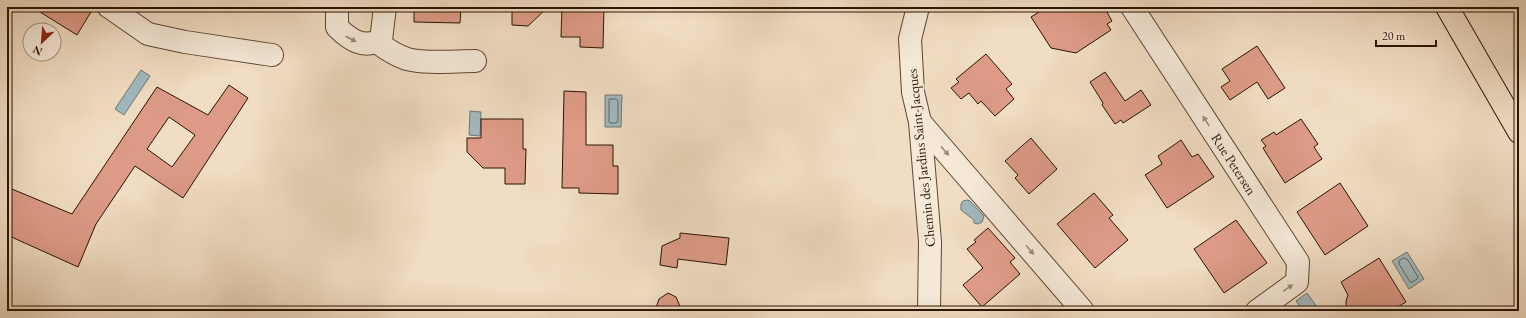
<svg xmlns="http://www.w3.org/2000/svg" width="1526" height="318" viewBox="0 0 1526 318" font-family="'EB Garamond',serif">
<rect width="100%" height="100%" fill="#f1ddc3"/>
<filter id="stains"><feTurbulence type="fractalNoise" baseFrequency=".005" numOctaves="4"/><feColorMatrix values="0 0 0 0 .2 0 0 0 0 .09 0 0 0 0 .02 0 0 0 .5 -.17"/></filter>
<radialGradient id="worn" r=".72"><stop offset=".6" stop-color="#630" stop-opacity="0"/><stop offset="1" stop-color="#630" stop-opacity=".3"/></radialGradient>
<g fill="#a0b9bf" stroke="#707773">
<path d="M141,70L150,76L124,115L115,109Z"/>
<path d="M605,95H622L621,127H605Z"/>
<path d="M470,111L481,112L480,136L469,135Z"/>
<path d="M967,200L970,201L984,216L982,222L978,224L974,223V220L961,210V204L963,201Z"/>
<path d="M1407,252L1424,279L1409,289L1392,261Z"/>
<path d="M1307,293L1320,311H1303L1296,301Z"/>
</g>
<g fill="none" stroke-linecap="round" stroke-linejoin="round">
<g stroke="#646660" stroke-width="1">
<path d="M610,99H616L618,101V121L616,123H610L609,122V101Z"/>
<path d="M1404,258L1407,259L1418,277L1417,279L1412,282H1410L1399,264V261Z"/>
</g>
</g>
<g fill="#dd9b87" stroke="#291401" fill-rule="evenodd">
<path d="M32,7H94L77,35Z"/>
<path d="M414,7H461L460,23L414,22Z"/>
<path d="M512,7H548L528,26L512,25Z"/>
<path d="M562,7H604L603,48L580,47V37H561Z"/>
<path d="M1047,7H1104L1112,21L1107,24L1111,30L1076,53L1051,48L1031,17Z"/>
<path d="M1257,46L1285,88L1268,99L1257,82L1230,100L1221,87L1230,81L1222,69Z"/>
<path d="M986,54L1012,84L1006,89L1014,99L995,116L981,101L978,104L969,93L961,99L951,88L959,82L956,79Z"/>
<path d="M1105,72L1125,101L1141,90L1151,105L1123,123L1121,120L1115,124L1102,105L1103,103L1090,82Z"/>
<path d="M229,85L248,98L183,198L135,166L96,224L78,267L7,235V187L72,214L157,87L208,115ZM169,117L195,135L172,167L147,149Z"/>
<path d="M564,91L586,92V145H613V166H618V194L579,193V188H562Z"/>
<path d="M481,119H523V149H526L525,184H505V168H483L467,152V138H481Z"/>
<path d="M1301,119L1318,144L1314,147L1322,159L1285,183L1263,148L1266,146L1261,140L1274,132L1276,135Z"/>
<path d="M1031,138L1057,169L1029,194L1015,178L1018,175L1005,161Z"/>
<path d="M1181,140L1192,157L1198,154L1214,177L1167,208L1145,175L1162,164L1158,156Z"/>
<path d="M1340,183L1368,226L1325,255L1297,212Z"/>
<path d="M1094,193L1113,215L1109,218L1128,240L1095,268L1057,224Z"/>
<path d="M1236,220L1267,263L1224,293L1194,249Z"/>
<path d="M988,228L1015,258L1010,262L1020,274L982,307L963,285L983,268L967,249L976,242L974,240Z"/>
<path d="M680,233L729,238L726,265L678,259L677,268L660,265L662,246L680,238Z"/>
<path d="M1379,258L1406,302L1391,311H1350L1346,305V301L1348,295L1341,282Z"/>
<path d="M668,293L676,297L682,311H655L659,299Z"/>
</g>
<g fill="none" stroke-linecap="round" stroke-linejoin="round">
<defs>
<g id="minor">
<path d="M109,7L148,34L185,42L272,55"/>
<path d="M337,7V27C350,40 363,49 381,40L385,7"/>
<path d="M918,7L910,39L913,92L920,122L930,242L929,311"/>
<path d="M1132,7L1298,262L1297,282L1257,311"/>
<path d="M377,42C386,49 395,55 407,59C424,64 456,61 475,61"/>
<path d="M920,122L1083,311"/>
</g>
<path id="major" d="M1447,7L1519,132"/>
</defs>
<use href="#minor" stroke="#5b4632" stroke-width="24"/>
<use href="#major" stroke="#291401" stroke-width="24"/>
<use href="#minor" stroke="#f6e9d8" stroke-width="22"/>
<use href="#major" stroke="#f1ddc3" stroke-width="22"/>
</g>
<defs><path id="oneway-solid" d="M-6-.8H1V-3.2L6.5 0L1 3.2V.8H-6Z"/></defs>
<g fill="#9a8977">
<use href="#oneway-solid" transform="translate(351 39) rotate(28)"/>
<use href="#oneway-solid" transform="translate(1206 121) rotate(-123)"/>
<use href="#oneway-solid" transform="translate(945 151) rotate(49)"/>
<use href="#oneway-solid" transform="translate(1030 250) rotate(49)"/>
<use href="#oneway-solid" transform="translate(1288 288) rotate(-35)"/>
</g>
<g text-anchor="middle" stroke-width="4" stroke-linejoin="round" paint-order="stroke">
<g font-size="14" fill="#291401" stroke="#f6e9d8">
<text transform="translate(921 158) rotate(-96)" y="5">Chemin des Jardins Saint-Jacques</text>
<text transform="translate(1234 164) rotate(57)" y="5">Rue Petersen</text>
</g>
</g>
<rect width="1526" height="318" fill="none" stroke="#f1ddc3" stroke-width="24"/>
<rect x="8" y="8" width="1510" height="302" fill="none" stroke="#291401" stroke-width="2"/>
<rect x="12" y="12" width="1502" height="294" fill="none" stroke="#291401"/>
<g transform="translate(42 42) rotate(206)"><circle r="19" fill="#f6e9d8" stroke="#a49482"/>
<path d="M0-3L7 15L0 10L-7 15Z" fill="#8f2418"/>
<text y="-6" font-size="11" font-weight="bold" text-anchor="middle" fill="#291401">N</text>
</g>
<path d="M1376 40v6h60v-6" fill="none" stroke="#291401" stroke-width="2"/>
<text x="1382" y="40" font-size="12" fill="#291401" stroke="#f6e9d8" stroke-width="3" paint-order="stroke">20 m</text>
<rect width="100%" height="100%" filter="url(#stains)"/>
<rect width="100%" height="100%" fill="url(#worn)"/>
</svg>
